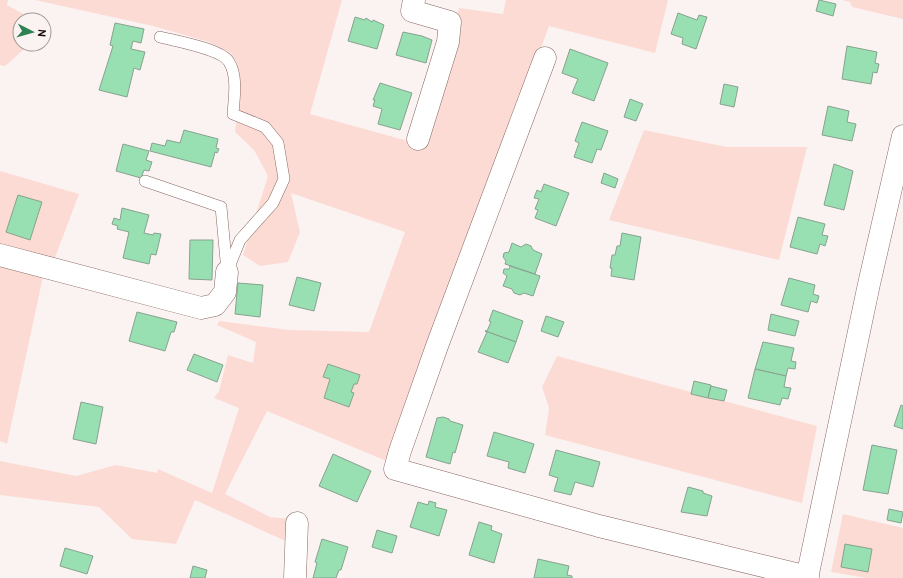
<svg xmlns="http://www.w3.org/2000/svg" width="903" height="578" viewBox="0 0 903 578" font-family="Overpass,sans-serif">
<rect width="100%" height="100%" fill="#fbf3f2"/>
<g fill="#fcdbd4">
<path d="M0,0H8L7,5L25,15L28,20H20V44H30L5,66L0,65Z"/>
<path d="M35,0H342L310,114L426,146L459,8L503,14L506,0H668L655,53L549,26L389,462L267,411L225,494L270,517L292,519L290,543L195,500L176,544L132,539L99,507L0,495V461L76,476L116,465L157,473L158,469L212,493L239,408L214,398L219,391L228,355L253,363L256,342L217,325L219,321L289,330L369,332L405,232L291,193L300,232L288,262L260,266L243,255L268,176L254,150L235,132L239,102L237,63L231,53L209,42L153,26Z"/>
<path d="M842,0H903V19L852,7L850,2Z"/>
<path d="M644,130L727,147H807L779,260L609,220Z"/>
<path d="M0,171L79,194L53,263L0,250Z"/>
<path d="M0,262L44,272L7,444L0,441Z"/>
<path d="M557,356L817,426L802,503L545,435L549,408L542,387Z"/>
<path d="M843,514L903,528V578H867L831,572Z"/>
</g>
<g fill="#98e0b1" stroke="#87a28f">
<path d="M819,0L836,4L833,16L816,11Z"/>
<path d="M678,13L697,20L699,15L707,17L696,49L682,44L683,38L671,34Z"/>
<path d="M355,17L365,20L366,18L372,22L373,20L384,25L377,49L348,41Z"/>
<path d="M115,23L144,29L141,43L133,41L131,49L145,52L140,70L134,68L127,97L99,90L113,46L110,45Z"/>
<path d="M403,32L422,36L432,40L426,63L396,55Z"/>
<path d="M847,46L877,52L875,63L879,64L877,73L873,72L871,84L842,79Z"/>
<path d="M570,49L608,63L594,101L572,93L578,79L562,73Z"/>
<path d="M380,83L412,93L400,130L378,124L382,109L373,106L375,100H373Z"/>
<path d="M724,84L738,87L734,107L720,104Z"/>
<path d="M630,99L643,104L636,121L624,117Z"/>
<path d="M828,106L849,111L847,122L856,124L852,141L822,135Z"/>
<path d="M582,122L608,131L601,150L597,149L592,163L574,157L579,143L575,141Z"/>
<path d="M184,130L218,139L216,148L219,149L217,153L215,152L211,167L150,151L152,143L165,146L167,140L180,143Z"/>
<path d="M123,144L149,151L146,160L152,162L149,171L144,170L141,178L116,171Z"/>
<path d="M834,164L853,171L844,210L824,205Z"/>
<path d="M604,173L618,179L615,188L601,183Z"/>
<path d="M544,184L569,193L556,226L535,218L538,210L535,209L539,199L534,198L537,190L541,192Z"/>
<path d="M18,195L42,202L30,240L6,232Z"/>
<path d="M122,208L149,215L144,233L153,235L154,233L161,234L156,255L151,254L149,264L123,258L129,232L117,229L118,226L112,224L114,218L120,220Z"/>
<path d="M798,217L825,224L822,235L828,236L825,246L820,244L817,254L790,247Z"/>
<path d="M622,233L641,237L634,280L611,276L612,268H610L612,255H615L617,246H620Z"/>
<path d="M190,240H213L212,280L189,279Z"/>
<path d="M512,243L521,247L526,244L531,246L533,250L542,254L535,274L505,264L506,261L503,257L504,253L509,252Z"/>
<path d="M510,266L540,276L533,296L524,293L520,295L514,293L512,289L503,286L507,276L503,273L504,269H509Z"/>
<path d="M297,277L321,283L314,311L289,305Z"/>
<path d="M789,278L815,285L813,294L819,296L817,303L811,301L808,312L781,305Z"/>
<path d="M238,283L263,285L260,317L235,314Z"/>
<path d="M493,310L523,321L516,342L485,331H487L491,322L489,321Z"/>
<path d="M137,312L177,322L174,332H171L165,351L129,341Z"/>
<path d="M771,314L799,321L795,336L768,330Z"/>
<path d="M546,316L564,322L558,337L541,331Z"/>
<path d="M485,331L516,342L508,363L478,352L487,332Z"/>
<path d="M763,342L794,348L791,361L796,362L795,369L788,368L786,376L755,369Z"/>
<path d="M194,354L223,365L217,382L187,370Z"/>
<path d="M328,364L360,375L357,384H354L351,392L354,393L349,407L324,398L330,379L323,377Z"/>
<path d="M755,369L786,376L784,387L791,388L788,399L782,398L780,405L748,398Z"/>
<path d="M694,381L711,385L708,398L691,394Z"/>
<path d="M711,386L727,390L724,401L708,398Z"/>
<path d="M81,402L103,407L96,444L73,439Z"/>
<path d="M901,405L903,406V429L894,426Z"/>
<path d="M443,417L449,419L450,421L463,425L455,453L453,452L450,464L426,457L437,418Z"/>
<path d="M494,432L534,444L525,473L508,468L509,462L487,456Z"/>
<path d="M872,445L897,450L888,494L863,490Z"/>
<path d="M556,450L600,462L593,487L575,482L571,495L554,491L558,478L549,475Z"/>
<path d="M333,454L371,471L357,502L319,486Z"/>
<path d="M688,487L703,491V493L712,496L707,516L681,512Z"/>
<path d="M429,501L436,503L435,507L447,510L439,536L410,527L418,502L428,505Z"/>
<path d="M889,509L903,512L901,523L887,520Z"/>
<path d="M479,522L492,526L491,530L502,534L494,563L469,555Z"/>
<path d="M377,530L397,536L392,553L372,547Z"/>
<path d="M322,539L348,547L341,570H339L336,578H313L317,563L315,562Z"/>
<path d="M845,544L872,549L868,572L841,567Z"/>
<path d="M65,548L93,556L87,574L60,566Z"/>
<path d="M538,559L569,566L567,575L572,576V578H534Z"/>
<path d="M193,566L207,570L205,578H190Z"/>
</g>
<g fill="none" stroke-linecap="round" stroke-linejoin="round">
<defs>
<g id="service">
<path d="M160,37C175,41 222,49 229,62C238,76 234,99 233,114L265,127L278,143L284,179L273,203L240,240L227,272"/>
<path d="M145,181L221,207L227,271"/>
</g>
<g id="minor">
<path d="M414,0L412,11L450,22L448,42L418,139"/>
<path d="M545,58L437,346L400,451L395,469L599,526L808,577"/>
<path d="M0,255L201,308L215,305L225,292L227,272"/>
<path d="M295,578L297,523"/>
</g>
<path id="tertiary" d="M807,578L869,284L903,136"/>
</defs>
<use href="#service" stroke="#876862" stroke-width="12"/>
<use href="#minor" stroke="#876862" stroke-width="23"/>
<use href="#tertiary" stroke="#876862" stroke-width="23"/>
<use href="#service" stroke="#fff" stroke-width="11"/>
<use href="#minor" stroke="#fff" stroke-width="22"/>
<use href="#tertiary" stroke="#fff" stroke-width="22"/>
</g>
<g transform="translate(32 32) rotate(96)"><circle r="19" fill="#fbf3f2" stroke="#a19896"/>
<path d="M0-3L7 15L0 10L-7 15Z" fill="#318253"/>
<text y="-6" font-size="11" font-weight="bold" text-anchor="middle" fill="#1a0f0c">N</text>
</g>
</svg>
